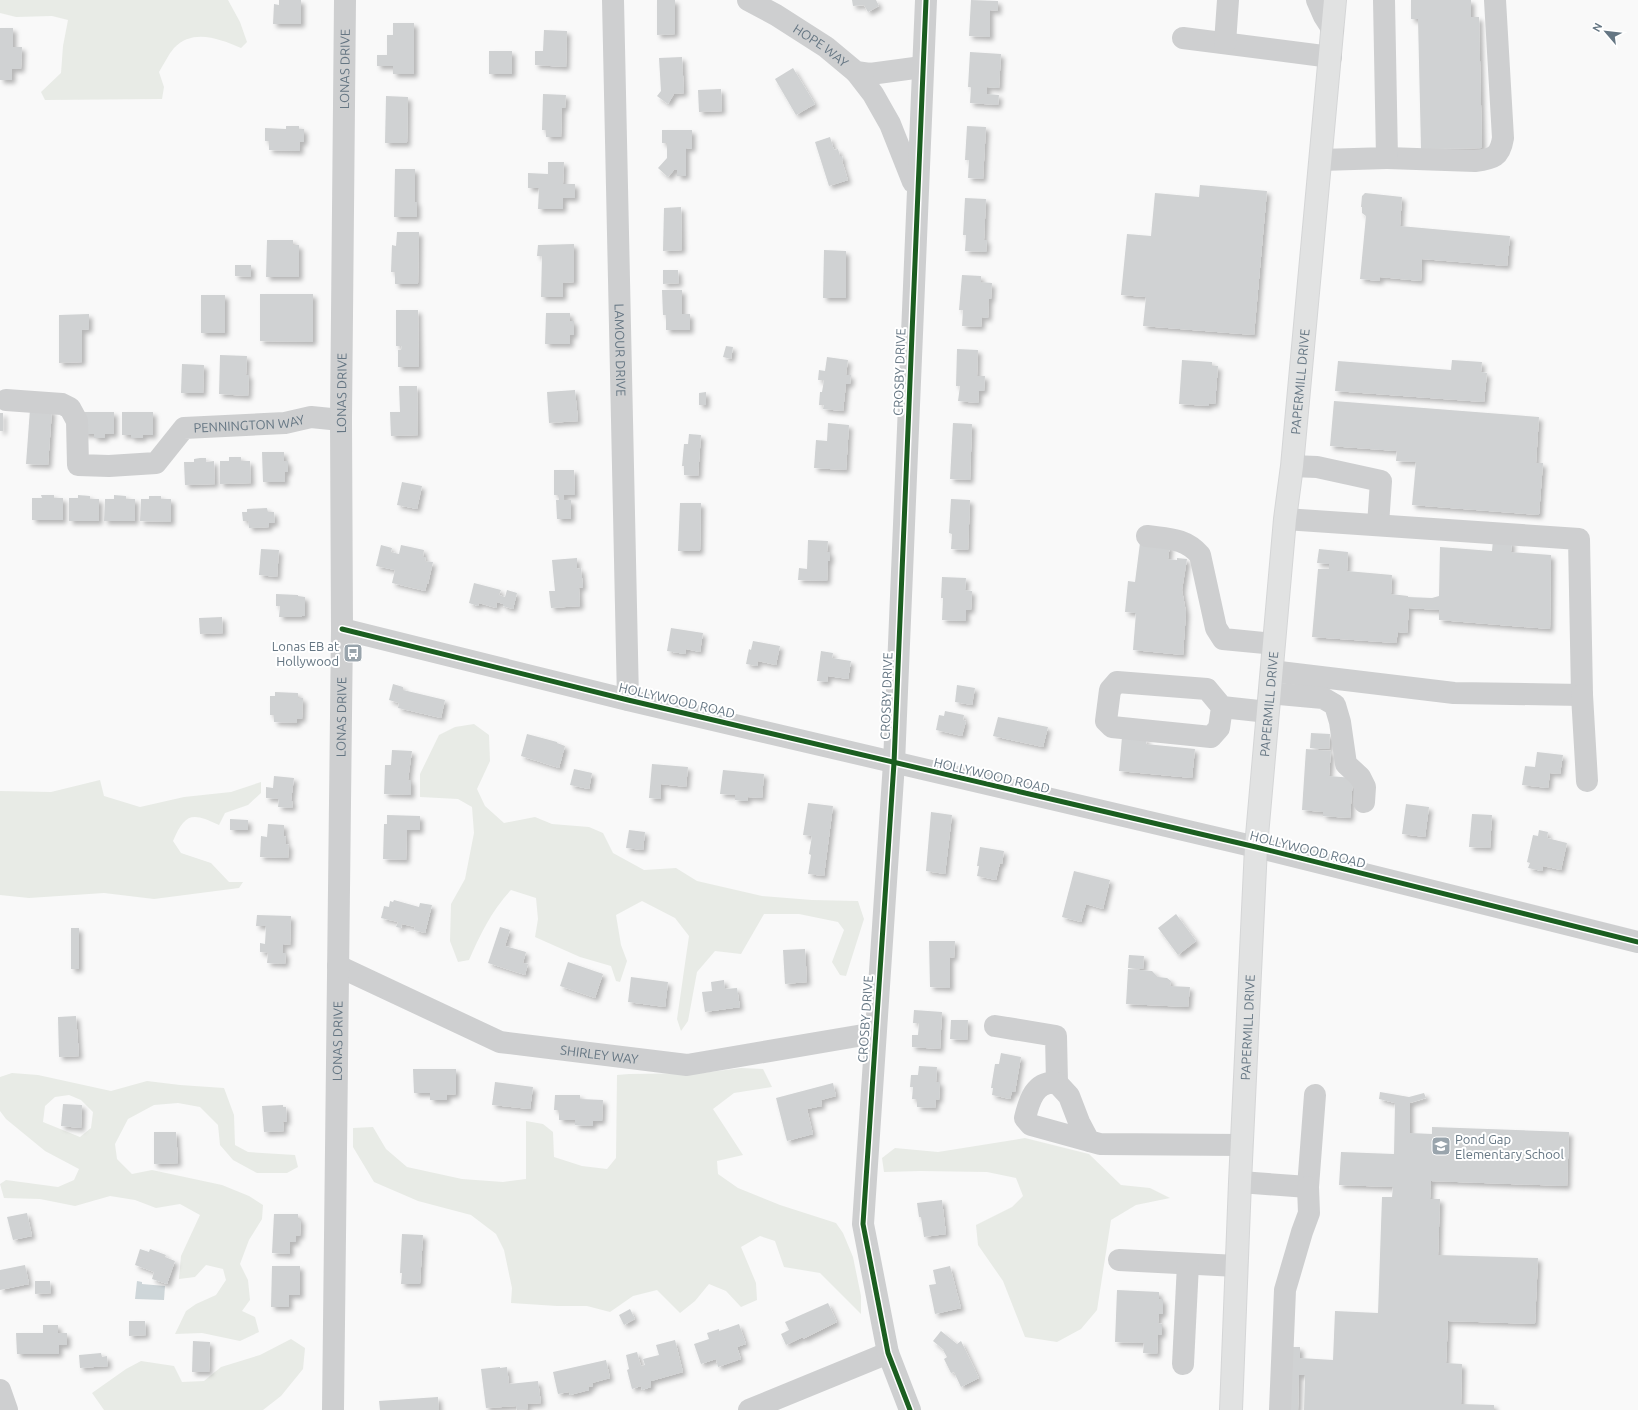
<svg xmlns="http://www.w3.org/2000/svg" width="1638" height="1410" viewBox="0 0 1638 1410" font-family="Ubuntu,sans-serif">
<defs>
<filter id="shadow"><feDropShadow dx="3.5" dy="3.5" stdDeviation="2" flood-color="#0004"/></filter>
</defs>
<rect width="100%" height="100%" fill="#f9f9f9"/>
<g fill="#e8ebe6" fill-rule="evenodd">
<path d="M0,0H228L240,22L247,42L241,48C220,39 193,28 174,48C168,55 164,64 159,72L164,87L162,99L45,100L41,92L61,73L63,46L68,20L52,16L16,17L0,13Z"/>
<path d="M474,724L489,735L490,761L477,789L485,806L504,823L535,817L552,824L589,827L603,833L613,853L644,870L676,868L697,881L762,896L812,900L858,901L864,919L846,976L840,975L832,962L844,930L838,922L799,914H764L741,954L715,951L697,972L688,1021L681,1031L677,1019L689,936L675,918L642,901L616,915L621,945L627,961L620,982L616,981L611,966L580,957L535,937L538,919L536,898L511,890C492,910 480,935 469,960L458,962L450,941L451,904L465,879L474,833L472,807L458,799L420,797V774L439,735L455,727Z"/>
<path d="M100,780L104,796L140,807L184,797L231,792L261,782V793L248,805L225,813L219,825C192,812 185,813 173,841L181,853L211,863L229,882H243L239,888L154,899L104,893L29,898L0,895V791L51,792Z"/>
<path d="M741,1068L763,1069L772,1087L734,1093L713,1109L743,1155L717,1161L718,1174L738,1188L780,1205L836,1223L843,1233L853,1257L861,1296V1314L820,1273L784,1267L775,1241L760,1236L741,1247L756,1283L757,1300L741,1307L726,1291L709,1284L695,1301L680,1313L657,1290L633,1296L610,1312L587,1306H557L511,1303L512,1288L504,1250L496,1234L471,1215L418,1201L374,1182L353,1147V1128L373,1127L386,1149L407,1167L462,1179L503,1182L526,1179V1121L543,1124L553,1132L554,1157L582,1166L607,1169L616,1158L617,1075L629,1074L702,1073Z"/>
<path d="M12,1073L38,1075L111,1091L147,1081L180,1085L224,1088L234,1115L235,1145L248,1152L295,1155L298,1167L287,1173H257L233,1160L220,1145L218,1125L200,1107L178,1103L154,1105L128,1119L115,1144L117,1159L132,1174L152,1170L222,1185L249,1196L263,1205L262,1219L249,1240L240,1264L248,1280L250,1300L242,1311L255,1317L259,1332L240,1341L202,1333L175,1334L186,1311L196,1304L216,1295L226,1280L223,1269L206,1265L195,1277L179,1279L181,1256L200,1215L180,1204L156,1208L135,1200L110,1196L75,1206L40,1199L4,1198L0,1184L6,1180L58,1187L74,1180L79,1169L45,1151L6,1119L0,1111V1077ZM69,1095L81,1100L93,1112L91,1128L80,1137L43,1122L45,1106L55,1097Z"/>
<path d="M1025,1138L1089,1154L1121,1185L1150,1188L1170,1198L1136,1205L1111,1220L1097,1310L1081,1329L1057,1342L1025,1337L1003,1281L978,1245L976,1225L1012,1207L1023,1196L1016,1178L987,1172L920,1171L884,1172L882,1158L895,1148L938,1152Z"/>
<path d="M291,1339L305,1348L303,1369L281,1396L263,1410H104L92,1393L126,1369L141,1361L174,1366L182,1382L204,1381L221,1367L260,1355Z"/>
</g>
<path fill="#ced6d9" d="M137,1281L142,1282V1284L165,1286L164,1300L135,1299Z"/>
<g fill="#d0d2d3" filter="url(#shadow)">
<path d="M279,0H301V24H273L274,4L279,5Z"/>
<path d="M657,0H675V34L657,35Z"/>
<path d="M852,0H876L879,6L868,12L864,5L853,6Z"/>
<path d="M971,0L998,1V11L990,10V37L969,36Z"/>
<path d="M1411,0H1471V17H1479L1482,148L1421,149L1418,19H1411Z"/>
<path d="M393,23H414V74H393V66H377V55H387V35H393Z"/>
<path d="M0,28H13V47H22L21,69H12V80H0Z"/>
<path d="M544,30L567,31L566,67L535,65V51H543Z"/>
<rect x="489" y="51" width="23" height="23"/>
<path d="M970,52L1001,54L999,88L987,87V94L999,95L998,105L970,103L971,87H968Z"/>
<path d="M682,57L684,93L674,94L668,104L657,96L661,91L659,58Z"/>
<path d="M793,68L815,104L796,115L775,79Z"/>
<path d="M721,89L722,111L699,112L698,90Z"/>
<path d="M543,94L566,95L565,108H562L561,137H546V130H542Z"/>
<path d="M386,96L408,97L407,143H385Z"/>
<path d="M286,126H299V129H304V142H300V151L269,150V141H265V128L286,129Z"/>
<path d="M967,126L986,127L983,179L968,178L969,160H965Z"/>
<path d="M662,130H692V149L686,148V176H677V170H674L668,177L658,168L667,158V143H662Z"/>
<path d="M830,137L834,150L838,149L840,156H842L843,160L842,161L848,180L829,186L815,142Z"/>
<path d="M548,162H564L563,184H575V198H563V209H538L539,188H528V173L548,174Z"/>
<path d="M395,169H415V202H417V217H394Z"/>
<path d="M1200,185L1267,191L1254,335L1143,326L1146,297L1121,295L1127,234L1151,236L1155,193L1199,197Z"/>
<path d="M1365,193L1402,197L1400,226L1510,236L1507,266L1422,259L1421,281L1380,277V281L1360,279L1366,216L1362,213V207H1361L1362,196Z"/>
<path d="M965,198L986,199L984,240H987L986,252L965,251L966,235H963Z"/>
<path d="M681,207L682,250L663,251L664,208Z"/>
<path d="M397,232H419L418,284H395V272H391L392,245L396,246Z"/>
<path d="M267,240H293V245H299V277H266Z"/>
<path d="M574,244V282L563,283V297H541L542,256H537L538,245Z"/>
<path d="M824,250L846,251V298H823Z"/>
<path d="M235,265H251V277L235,276Z"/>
<path d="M663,270H678L679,283L663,284Z"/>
<path d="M962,275L981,276V282L992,283L991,299H989L988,318L982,317L981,327L962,326L963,310H959Z"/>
<path d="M662,290H682V314H690V330H666V315H663Z"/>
<path d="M260,294H313V342L260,341Z"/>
<rect x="201" y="295" width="24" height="38"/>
<path d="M396,310H418L419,367H398V350H401L402,346H396Z"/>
<path d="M546,313H570V321H574V335H570V344H545Z"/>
<path d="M89,314V329L82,330V362L59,363V315Z"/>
<path d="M726,346L733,347L731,359L723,357Z"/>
<path d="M957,349L978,350L977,376H985L984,391H979L978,403L958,401L960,386H956Z"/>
<path d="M220,355L247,356L246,375H249L248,396L219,394Z"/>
<path d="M827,357L848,360L846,375H851L850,384H846L843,411L823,409L824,405H819L820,392H822L824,380H818L819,370L825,371Z"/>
<path d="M1182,360L1212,362V366H1218L1215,404L1209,403V406L1179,404Z"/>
<path d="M1452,360L1482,362L1481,372L1487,373L1484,402L1335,391L1338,361L1451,370Z"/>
<path d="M182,364L204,365L203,393H181Z"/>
<path d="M399,386H417L418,435L391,436L390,412H400Z"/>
<path d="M575,390L578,421L549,423L547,392Z"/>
<path d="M706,392V405H699V393Z"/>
<path d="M1334,401L1539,417L1536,463H1543L1539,515L1412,505L1416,462L1396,461L1397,451L1330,446Z"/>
<path d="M30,409L52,410L48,465L26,464Z"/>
<path d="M83,412H114V434H105V438H94V434H83Z"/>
<path d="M122,412H153V435H143V438H131V435H122Z"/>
<rect x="0" y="413" width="3" height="18"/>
<path d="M828,423L849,425L846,470L814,468L816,440L827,441Z"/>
<path d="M953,423L972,424L970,480L950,479Z"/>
<path d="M689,434L701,435L698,476L684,475V466H682L684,444H688Z"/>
<path d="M262,452H284V461H288V472H285V482H263Z"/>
<path d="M229,457H241V461H250L251,483L220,484V461H229Z"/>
<path d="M200,458H206V462L214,461L215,484L185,485L184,462H194V459Z"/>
<path d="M554,470H574L575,495H564V500H571V519H557L556,500H559V495H554Z"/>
<path d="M402,482L422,486L417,509L397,505Z"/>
<path d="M41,495H54V498H63V520H32V498H42Z"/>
<path d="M78,495L90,496V499H99V521H69V498H78Z"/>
<path d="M114,495L126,496V499H135V521H104L105,499H114Z"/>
<path d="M149,496H161V499H171V522L140,521L141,499H149Z"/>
<path d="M951,499L970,500L968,550L951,549L952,534L949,533Z"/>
<path d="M680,503H701L700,551H678Z"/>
<path d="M267,508L268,512H274L275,523H269V527L249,528L248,521H243L242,512H247V509Z"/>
<path d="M808,540L828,541L827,552H830V561H828L827,581L798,580L799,568L807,569Z"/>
<path d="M1493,540L1512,541L1511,552L1551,555L1550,629L1439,620V610L1409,608L1407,633L1398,632L1396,643L1312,637L1318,569H1329V564L1317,563L1319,549L1348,552L1347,571L1392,575L1391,594L1408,596V597L1432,598L1439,596L1440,547L1492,551Z"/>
<path d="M1140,543L1170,545L1168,559L1177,560V558L1187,559L1182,590L1186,612L1183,655L1133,650L1136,613L1125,612L1128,581L1135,582Z"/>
<path d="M381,545L392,548L391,552L399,554L401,545L424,550L423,557H426L425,561L433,562L428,584H427L425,591L392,583L395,570L376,566Z"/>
<path d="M261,549L279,550L277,577L259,575Z"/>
<path d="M577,558V569L581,568L583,587L579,588L580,606L551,608L549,591H555L552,560Z"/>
<path d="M942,577L966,578L965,590L972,591L971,610H966V621L942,620L943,598H941Z"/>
<path d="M474,583L501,590L499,595L505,597L507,590L517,593L513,609L503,606V604L497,602L496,608L479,603L478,606L469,603Z"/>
<path d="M276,594L298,595V596L305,597V616H302V617H279L280,606H276Z"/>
<path d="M222,617L223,633L200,634L199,618Z"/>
<path d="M671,628L703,633L700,652L686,649L685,654L667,651Z"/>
<path d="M753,641L780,646L776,665L758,661L757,666L746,664L749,649L751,650Z"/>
<path d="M821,651L833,653L832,658L851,661L848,679L828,676L827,682L817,681Z"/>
<path d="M393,684L403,687V690L445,700L441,718L398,708L399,703L389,700Z"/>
<path d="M957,685L975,688L972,705L955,702Z"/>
<path d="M275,692L298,693V698H303L302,719H297V723L274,722V715H270V696H275Z"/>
<path d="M945,711L964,715L963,720L966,721L962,736L936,730L939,715L944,716Z"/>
<path d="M998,717L1048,727L1043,747L993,736Z"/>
<path d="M1311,733L1330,734L1329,749L1310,748Z"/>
<path d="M527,734L557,742V743L565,746L559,768L521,756Z"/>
<path d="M1122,737L1147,739L1146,744L1195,749L1192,778L1119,771Z"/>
<path d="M1306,749L1331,751L1329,776L1353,778L1350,818L1323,816V812L1302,810Z"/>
<path d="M392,750L412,751L408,780H411V795L384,794L385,765H391Z"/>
<path d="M1537,752L1563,755L1560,774L1550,773L1548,788L1522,785L1525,766L1535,767Z"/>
<path d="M652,764L688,767L686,787L661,784V799L649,798Z"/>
<path d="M574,769L592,773L589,789L570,785Z"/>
<path d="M723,770L764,774L762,798L748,797L747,801L735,800V795L720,794Z"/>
<path d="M274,776L294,778L291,801H293L292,808L278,807L279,799L266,798V787L273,788Z"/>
<path d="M808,803L833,806L824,876L808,874L811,855L809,854L812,836L803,835Z"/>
<path d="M1406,804L1429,807L1425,837L1402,834Z"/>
<path d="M931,812L952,815L945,874L926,871Z"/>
<path d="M1472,814L1492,815L1490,848L1469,847Z"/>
<path d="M387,815L420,816V830H407L406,860L383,859L384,824H387Z"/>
<path d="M230,819L248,820V830H230Z"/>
<path d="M268,824L284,825V836L286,837V844L289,845L288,858L260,857L261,836L267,837Z"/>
<path d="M629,830L645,832L643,850L626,848Z"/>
<path d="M1539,830L1548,832L1547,838L1567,843L1561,870L1543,866L1542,871L1528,868L1530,863L1527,862L1533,835L1538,836Z"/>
<path d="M980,847L1004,851L1002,864L1000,863L996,880L977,876L979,866H977Z"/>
<path d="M1074,871L1110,880L1103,909L1086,904L1081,922L1062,917Z"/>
<path d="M394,900L419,907L420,903L432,905L425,933L414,930L415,927L402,924L401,928L396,927L398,922L381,918L384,906L389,907L390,901L393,902Z"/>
<path d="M1176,914L1196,941L1178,955L1158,928Z"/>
<path d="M257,915L291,916L290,945L283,944V953H286L285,964L267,963L268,953L260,952V943L265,944L266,926H256Z"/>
<path d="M500,927L510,930L505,946L526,952L523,963L528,964L525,975L488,963Z"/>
<rect x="71" y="928" width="8" height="41"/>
<path d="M929,941H955L954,958L950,957V988L930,987Z"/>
<path d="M805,949L807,982L785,984L783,950Z"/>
<path d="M1129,955L1144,956L1143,969L1128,968Z"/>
<path d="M568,962L603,974L595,998L560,986Z"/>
<path d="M1128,969L1152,971L1158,977L1167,978L1171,981L1170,986L1190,987L1188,1007L1126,1004Z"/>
<path d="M631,977L668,982L665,1007L628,1002Z"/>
<path d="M724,980L725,989L737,988L740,1007L705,1012L702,992L712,991L711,982Z"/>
<path d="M914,1010L942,1012L940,1049L912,1047V1035H918L919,1023H913Z"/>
<path d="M76,1016L79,1056L59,1057L58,1017Z"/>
<path d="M951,1020H968L967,1040L950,1039Z"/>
<path d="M1001,1053L1021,1057L1015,1092H1012L1010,1099L992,1095L993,1088H991L995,1064H999Z"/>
<path d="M919,1066L937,1067L936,1082H940L939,1100L936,1099L935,1108L917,1107V1099H912L913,1087H910L911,1075H918Z"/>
<path d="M413,1069H456V1094L447,1095V1100H430V1093H414Z"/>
<path d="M495,1082L533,1087L530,1109L492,1105Z"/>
<path d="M833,1083L836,1096L821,1100L822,1106L807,1109L813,1134L787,1141L776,1098Z"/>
<path d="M1380,1092L1409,1097L1424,1093L1426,1098L1410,1103V1133L1432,1134V1127L1569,1132L1567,1186L1431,1181L1430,1199H1440L1438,1255L1538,1258L1535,1324L1448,1321L1446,1363L1462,1364L1461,1404L1494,1405V1410H1304L1305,1375H1299L1298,1410H1289L1291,1347H1300V1358L1333,1360L1335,1311L1378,1313L1382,1197H1392L1393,1187L1339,1185L1341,1152L1394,1154L1395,1103L1379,1099Z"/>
<path d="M555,1095H580V1099L603,1100L602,1121H593V1126L575,1125V1120H559V1110H554Z"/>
<path d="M63,1104L82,1105L81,1128L61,1126Z"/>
<path d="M283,1105V1107H286L287,1121L283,1122L284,1131L264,1132L262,1106Z"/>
<path d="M154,1132H176L178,1163L154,1164Z"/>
<path d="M942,1200L946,1234L924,1237L921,1217H919L917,1203Z"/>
<path d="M27,1213L32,1236L13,1240L7,1217Z"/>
<path d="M274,1214H298V1219H301L300,1236H296V1242H290V1254L272,1253Z"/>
<path d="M402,1234L423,1235L420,1284H401L402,1273H400Z"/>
<path d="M140,1249L149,1252L150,1249L166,1255L165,1257L175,1261L167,1284L152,1279L154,1272L135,1265Z"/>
<path d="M25,1265L29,1284L0,1290V1270Z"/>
<path d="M272,1266H300V1295H289V1307H271Z"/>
<path d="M950,1266L961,1308L935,1314L929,1285L936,1284L933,1270Z"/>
<path d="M35,1281H50L51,1293L35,1294Z"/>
<path d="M1117,1290L1159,1292V1299H1163V1314H1159L1158,1323L1162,1324V1335L1158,1334L1157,1354L1143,1353L1144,1343L1115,1342Z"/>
<path d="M828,1303L837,1322L803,1339V1337L786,1345L781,1334L789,1330L785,1322Z"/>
<path d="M630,1309L635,1319L624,1325L619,1315Z"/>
<path d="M129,1321H145L146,1335L129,1336Z"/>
<path d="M739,1324L746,1344L737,1347L741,1359L718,1367L716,1359L701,1364L694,1344L709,1339L707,1333L719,1329V1331Z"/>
<path d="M43,1325H58V1333H67V1345H59V1354H17L16,1333H43Z"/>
<path d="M941,1331L957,1344L961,1341L979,1378L961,1387L954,1372L951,1373L944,1359L947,1357L943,1350H944L933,1341Z"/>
<path d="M675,1340L683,1372L651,1381V1387L642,1390L641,1386L632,1389L627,1370L629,1369L626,1355L637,1352L641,1366L645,1365L643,1359L659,1355L656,1345Z"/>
<path d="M193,1341L210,1342L209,1372H192Z"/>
<path d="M101,1353L102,1357L107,1356L108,1366L80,1368L79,1355Z"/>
<path d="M606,1360L610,1378L592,1383L593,1386L589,1387V1390L570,1395L569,1392L558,1394L553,1372Z"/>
<path d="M500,1367V1368L507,1367L509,1384L538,1381L541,1403L527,1404L528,1409L517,1410L516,1406L486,1408L481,1369Z"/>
<path d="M438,1397L439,1410H380L379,1401Z"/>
</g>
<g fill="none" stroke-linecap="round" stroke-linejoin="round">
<defs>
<g id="major">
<path id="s6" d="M1231,1410L1240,1182L1256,847L1285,519L1292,466L1335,0"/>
</g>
</defs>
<use href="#major" stroke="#d5d6d7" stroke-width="24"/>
<g stroke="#cecfd0" stroke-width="22">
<path id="s1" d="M613,0L628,700"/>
<path id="s2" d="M748,0L776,15L826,47L856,72L870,74L922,67"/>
<path d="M1317,0L1324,16L1333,30"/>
<path d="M1183,38L1331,57"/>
<path d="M1225,43L1228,0"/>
<path d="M856,72L873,94L890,124L913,182"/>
<path d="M1387,158L1475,161C1493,159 1500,157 1503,138L1495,0"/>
<path d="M1321,160L1387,158L1384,0"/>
<path id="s3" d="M6,400L62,404L70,408L77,421L78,465L109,466L156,463L184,428L285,423L311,417L341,420"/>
<path d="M1292,466L1317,467L1381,481L1378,525"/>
<path d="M1147,536C1169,539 1185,538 1200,555L1216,628L1223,639L1274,644"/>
<path d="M342,629L628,700L1256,847L1638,942"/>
<path d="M1271,671L1454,693L1582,695L1579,539L1285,519"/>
<path d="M1269,693L1323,698L1335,705L1340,722L1346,764L1360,777L1365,787L1364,802"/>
<path d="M1582,695L1587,781"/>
<path d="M1222,707L1219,728L1211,737L1112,727L1106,721L1110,690L1117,682L1207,689L1222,707L1268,712"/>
<path id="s4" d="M338,966L500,1042L687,1065L875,1033"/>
<path d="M995,1026L1056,1036L1057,1083"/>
<path d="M1089,1141L1079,1122L1069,1096L1057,1083C1035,1080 1029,1101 1025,1118L1031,1125L1100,1144L1242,1145"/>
<path d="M1240,1182L1308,1187L1315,1095"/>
<path d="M1119,1260L1237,1266"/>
<path d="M1183,1364L1188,1264"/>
<path d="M0,1390L7,1410"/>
<path id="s5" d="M333,1410L342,629L341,420L345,0"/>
<path d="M749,1410L888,1353"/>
<path d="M910,1410L888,1353L863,1224L894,763L926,0"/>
<path d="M1280,1410L1285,1290L1302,1232L1309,1213L1308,1187"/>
</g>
<use href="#major" stroke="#e1e2e2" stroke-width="22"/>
<defs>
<g id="cycleway">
<path d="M342,629L628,700L1256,847L1638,942"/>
<path d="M910,1410L888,1353L863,1224L894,763L926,0"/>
</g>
</defs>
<use href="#cycleway" stroke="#fff" stroke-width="8"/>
<use href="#cycleway" stroke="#1b5e20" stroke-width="5"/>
</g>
<defs>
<symbol id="bus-square" viewBox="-11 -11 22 22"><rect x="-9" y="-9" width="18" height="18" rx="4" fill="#99a4ac" stroke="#fff"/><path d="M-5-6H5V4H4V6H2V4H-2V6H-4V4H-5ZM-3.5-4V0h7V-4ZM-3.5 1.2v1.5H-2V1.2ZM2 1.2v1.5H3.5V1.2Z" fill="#fff"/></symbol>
<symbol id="school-square" viewBox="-11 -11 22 22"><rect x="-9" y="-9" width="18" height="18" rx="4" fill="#99a4ac" stroke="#fff"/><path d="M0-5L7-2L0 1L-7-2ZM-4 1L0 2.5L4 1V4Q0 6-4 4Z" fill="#fff"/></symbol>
</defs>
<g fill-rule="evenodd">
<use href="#bus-square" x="342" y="642" width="22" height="22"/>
<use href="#school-square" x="1430" y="1135" width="22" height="22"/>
</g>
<g text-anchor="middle" stroke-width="4" stroke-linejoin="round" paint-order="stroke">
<g font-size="13" fill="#657683" stroke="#fff">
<text dy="5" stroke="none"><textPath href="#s2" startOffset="86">HOPE WAY</textPath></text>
<text dy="5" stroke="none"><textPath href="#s5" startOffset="1341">LONAS DRIVE</textPath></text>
<text dy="5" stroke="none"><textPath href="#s1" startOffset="350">LAMOUR DRIVE</textPath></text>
<text transform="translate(899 372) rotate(-88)" y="5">CROSBY DRIVE</text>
<text dy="5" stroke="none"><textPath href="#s6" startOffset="1031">PAPERMILL DRIVE</textPath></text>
<text dy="5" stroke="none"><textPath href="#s5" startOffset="1017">LONAS DRIVE</textPath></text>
<text dy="5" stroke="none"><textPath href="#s3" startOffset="312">PENNINGTON WAY</textPath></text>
<text transform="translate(886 696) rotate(-88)" y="5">CROSBY DRIVE</text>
<text transform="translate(677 700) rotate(13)" y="5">HOLLYWOOD ROAD</text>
<text dy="5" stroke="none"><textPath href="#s6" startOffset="707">PAPERMILL DRIVE</textPath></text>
<text dy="5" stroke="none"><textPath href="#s5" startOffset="693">LONAS DRIVE</textPath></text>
<text transform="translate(992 775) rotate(13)" y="5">HOLLYWOOD ROAD</text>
<text transform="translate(1308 849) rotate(14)" y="5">HOLLYWOOD ROAD</text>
<text transform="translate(865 1019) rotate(-86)" y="5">CROSBY DRIVE</text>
<text dy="5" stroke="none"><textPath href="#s6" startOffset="383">PAPERMILL DRIVE</textPath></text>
<text dy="5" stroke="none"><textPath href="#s5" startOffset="369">LONAS DRIVE</textPath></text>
<text dy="5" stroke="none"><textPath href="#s4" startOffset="279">SHIRLEY WAY</textPath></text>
</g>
<g font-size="13" fill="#657683" stroke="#fff" text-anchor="end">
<text x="339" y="651">Lonas EB at<tspan x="339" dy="15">Hollywood</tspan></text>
<text x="1455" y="1144" text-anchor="start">Pond Gap<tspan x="1455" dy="15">Elementary School</tspan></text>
</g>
</g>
<g transform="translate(1606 32) rotate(298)" stroke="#ffffff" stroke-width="3" paint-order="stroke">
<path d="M0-3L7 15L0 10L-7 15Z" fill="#657683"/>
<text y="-6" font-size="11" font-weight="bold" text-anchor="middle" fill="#657683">N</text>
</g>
</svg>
